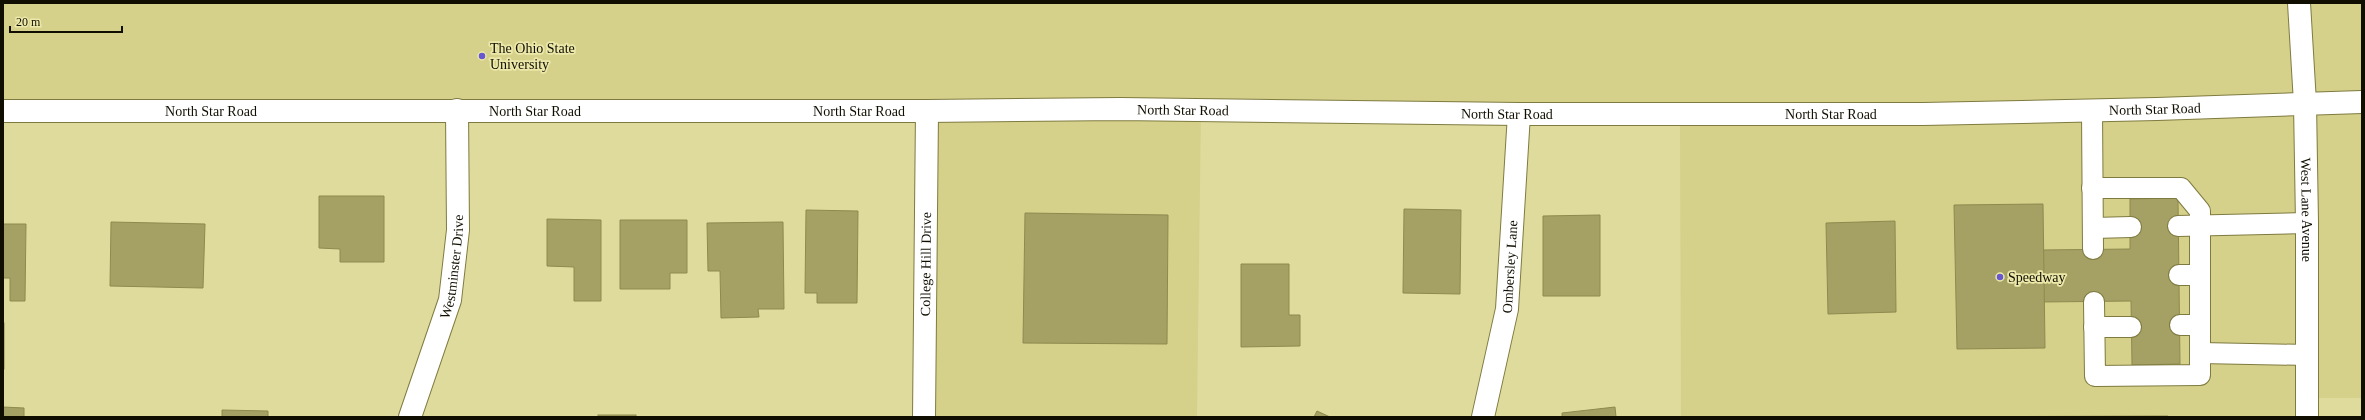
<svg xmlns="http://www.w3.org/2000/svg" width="2365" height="420" viewBox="0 0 2365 420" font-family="'Times New Roman',serif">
<rect width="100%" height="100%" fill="#dfdb9d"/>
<path fill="#d5d08a" d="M3,3H2362V398H2302V417H1681L1680,114L1201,110L1197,417H924L927,111H3Z"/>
<g fill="#a5a164" stroke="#8e8a4e">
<path d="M319,196H384V262H340V249L319,248Z"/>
<path d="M2178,198L2180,364L2132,365L2131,301L2041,302V250L2130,249V199Z"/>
<path d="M2043,204L2045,348L1957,349L1954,205Z"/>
<path d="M1404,209L1461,210L1460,294L1403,293Z"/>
<path d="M806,210L858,211L857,303H817V293H805Z"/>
<path d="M1025,213L1168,215L1167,344L1023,343Z"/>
<path d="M1600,215V296H1543V216Z"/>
<path d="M547,219L601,220V301H574V267L547,266Z"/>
<path d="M620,220H687V273H670V289H620Z"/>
<path d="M1895,221L1896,312L1828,314L1826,223Z"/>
<path d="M111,222L205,224L203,288L110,286Z"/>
<path d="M783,222L784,309H758L759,317L721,318L720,271H708L707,223Z"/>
<path d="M3,224H26L25,301H10V278H3Z"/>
<path d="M1241,264H1289V315H1300V346L1241,347Z"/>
<rect x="3" y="323" width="1" height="46"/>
<path d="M3,407L24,408V417H3Z"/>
<path d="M1615,407L1616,417H1562V413Z"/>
<path d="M222,410L268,411V417H222Z"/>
<path d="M1317,411L1330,417H1314Z"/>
<rect x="598" y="415" width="38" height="2"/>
<path d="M2168,416V417H1888Z"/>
</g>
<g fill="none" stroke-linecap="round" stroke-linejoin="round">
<defs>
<g id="service">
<path d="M2092,111L2093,249"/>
<path d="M2092,188H2181L2200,211V375L2095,376L2094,302"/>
<path d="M2178,226L2307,223"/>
<path d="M2093,228L2131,227"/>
<path d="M2179,275H2200"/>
<path d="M2180,325H2200"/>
<path d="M2094,327H2131"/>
<path d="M2200,353L2307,355"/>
</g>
<g id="minor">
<path id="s1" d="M410,417L450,300L458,230L457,110"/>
<path id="s2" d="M924,417L927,111"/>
<path id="s3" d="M1483,417L1507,309L1519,114"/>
</g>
<g id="tertiary">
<path id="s4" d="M3,111H927L1120,109L1519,114H1923L2157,109L2362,102"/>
</g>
<g id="primary">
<path id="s5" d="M2299,3L2305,103L2307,223V417"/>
</g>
</defs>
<use href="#service" stroke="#7f7b40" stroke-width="22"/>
<use href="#minor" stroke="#7f7b40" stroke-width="24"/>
<use href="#tertiary" stroke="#7f7b40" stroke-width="24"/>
<use href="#primary" stroke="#7f7b40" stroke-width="24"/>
<use href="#service" stroke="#fff" stroke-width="20"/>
<use href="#minor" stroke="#fff" stroke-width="22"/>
<use href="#tertiary" stroke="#fff" stroke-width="22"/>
<use href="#primary" stroke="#fff" stroke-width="22"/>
</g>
<g fill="#6757d0" stroke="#ece8a9" stroke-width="1.5">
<circle cx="482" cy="56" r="4"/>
<circle cx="2000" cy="277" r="4"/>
</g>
<g text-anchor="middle" stroke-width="3.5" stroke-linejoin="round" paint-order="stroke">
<g font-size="14" fill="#100e00" stroke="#ece8a9" text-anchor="start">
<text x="490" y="53">The Ohio State<tspan x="490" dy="16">University</tspan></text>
<text x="2008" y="282">Speedway</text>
</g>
<g font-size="14" fill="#100e00" stroke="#ece8a9">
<text dy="5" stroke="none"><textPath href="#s4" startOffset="2152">North Star Road</textPath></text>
<text dy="5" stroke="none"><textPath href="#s4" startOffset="532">North Star Road</textPath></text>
<text dy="5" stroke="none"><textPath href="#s4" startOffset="1180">North Star Road</textPath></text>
<text dy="5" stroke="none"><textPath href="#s4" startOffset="208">North Star Road</textPath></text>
<text dy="5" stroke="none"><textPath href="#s4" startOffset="856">North Star Road</textPath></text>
<text dy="5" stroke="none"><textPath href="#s4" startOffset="1504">North Star Road</textPath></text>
<text dy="5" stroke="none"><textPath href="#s4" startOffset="1828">North Star Road</textPath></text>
<text dy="5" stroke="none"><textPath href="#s5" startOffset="207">West Lane Avenue</textPath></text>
<text dy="5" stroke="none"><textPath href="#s2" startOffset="153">College Hill Drive</textPath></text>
<text dy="5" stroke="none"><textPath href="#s1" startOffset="157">Westminster Drive</textPath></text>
<text dy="5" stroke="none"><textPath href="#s3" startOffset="153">Ombersley Lane</textPath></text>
</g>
</g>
<rect width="2365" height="420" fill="none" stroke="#100e00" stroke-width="8"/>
<path d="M10 26v6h112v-6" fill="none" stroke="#100e00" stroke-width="2"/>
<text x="16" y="26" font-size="12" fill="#100e00" stroke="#ece8a9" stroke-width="3" paint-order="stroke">20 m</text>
</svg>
